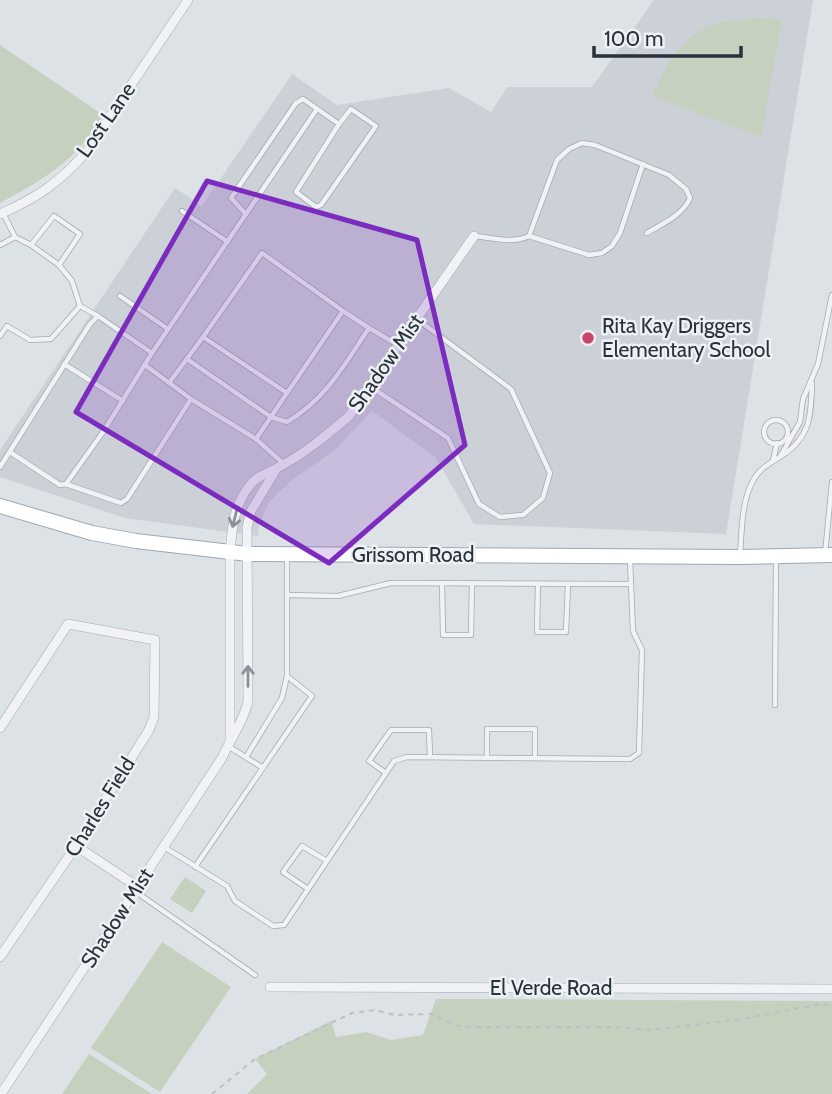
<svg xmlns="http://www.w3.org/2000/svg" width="832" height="1094" viewBox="0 0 832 1094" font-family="Cabin,sans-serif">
<rect width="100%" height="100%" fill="#dde2e6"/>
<path fill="#ccd1d8" d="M654,0H813L726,534L474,524L436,458L372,411L335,450L292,480L269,502L259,525L258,536L125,518L0,477V450L175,188L202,206L292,74L337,105L449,88L491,112L507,87H592Z"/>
<g fill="#c5d0bf">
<path d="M756,18L782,20L761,137L652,96C679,40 692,23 756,18Z"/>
<path d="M0,45L103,115C78,160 44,179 0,203Z"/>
<path d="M185,877L206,891L192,913L170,899Z"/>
<path d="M162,942L231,987L160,1092L91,1048Z"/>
<path d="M436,999L832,1001V1094H247L267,1074L255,1059L331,1021L336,1037L366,1032L391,1040L423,1035Z"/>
<path d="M89,1054L152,1094H62Z"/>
</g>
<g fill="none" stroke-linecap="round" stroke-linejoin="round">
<defs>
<g id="service">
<path d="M351,109L376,126L321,205L316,207L296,192L339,124Z"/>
<path d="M182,211L228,242"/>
<path d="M3,213L15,237"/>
<path d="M246,214L317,109"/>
<path d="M475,236C492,238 513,244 529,236L557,160L569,149L582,143L595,145L669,175L686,189L690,198C683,215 662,224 647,233"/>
<path d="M529,236L589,255L602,253L612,246L620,233L643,164"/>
<path d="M0,245L15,237L31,245L54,216L80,234L59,265L72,281L80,306L98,316"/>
<path d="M31,245L59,265"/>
<path d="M120,296L168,329"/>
<path d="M369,328L398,345"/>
<path d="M0,336L7,326L30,340L51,339L80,306"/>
<path d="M203,337L262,253L343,311L287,393"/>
<path d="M187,359L271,417L287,422C327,398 344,365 369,328L343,311"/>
<path d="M64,364L123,401"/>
<path d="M169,383L203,337L287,393L256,439L191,399"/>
<path d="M371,387L448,438L479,504L500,517L523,515L543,498L550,473L511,389L418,320"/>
<circle cx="776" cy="432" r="12"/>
<path d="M256,439L284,464"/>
<path d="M10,452L60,485L66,484L103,432L152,353"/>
<path d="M781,455L800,422L803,399L818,364L832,295"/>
<path d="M773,460L777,443"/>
<path d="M0,467L90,324L98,316L152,353L246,214L231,198L296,103L303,99L339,124"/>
<path d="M66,484L121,503L127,499L191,399L145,365"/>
<path d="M825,554L832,482"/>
<path d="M740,555C742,530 741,501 754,479C760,468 772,462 783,455C811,436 811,415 812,383"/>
<path d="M442,583L443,635H471L472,583"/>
<path d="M538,584L537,632H566L568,584"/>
<path d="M287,595L338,596L391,583L631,584"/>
<path d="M775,705L776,558"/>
<path d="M228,746L263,768"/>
<path d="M246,757L282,698L287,676V559"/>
<path d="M487,757V729H535V758"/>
<path d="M386,773L369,761L391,730H429L430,757"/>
<path d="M164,847L227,886L235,901L273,926L284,925L394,761L407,757L630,759L639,753L642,650L633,631L630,560"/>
<path d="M195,867L312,696L287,676"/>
<path d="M308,889L283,872L302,846L327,861"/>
<path d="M136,892L255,975"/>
</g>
<g id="minor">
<path d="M0,214C37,198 60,182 87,151L188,0"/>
<path d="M0,728L68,624L155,640L154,717L149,730L76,846L0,957"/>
<path d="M230,740V552C232,528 234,505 250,485C257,475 267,474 277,468C303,455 327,435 349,416L474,236"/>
<path d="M76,846L138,887"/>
<path d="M270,987L832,989"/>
<path d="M1,1094L222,758C230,739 243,723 248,702L247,527L251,511L277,468"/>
</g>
<path id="primary" d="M0,506L92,533L136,541L248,554L740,557L832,555"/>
</defs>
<use href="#service" stroke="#a3a9b0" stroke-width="6"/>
<use href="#minor" stroke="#a3a9b0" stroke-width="10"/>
<use href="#primary" stroke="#9da8b1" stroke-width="16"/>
<path stroke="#bcc0c5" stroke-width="2" stroke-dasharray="5 5" stroke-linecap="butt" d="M212,1094L255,1059L352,1013L375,1010L394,1015L430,1014L459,1026L470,1027H614L649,1030L736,1020L816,1005L832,1004"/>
<use href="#service" stroke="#f0f2f5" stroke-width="4.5"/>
<use href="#minor" stroke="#f0f2f5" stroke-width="9"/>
<use href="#primary" stroke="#fff" stroke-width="14"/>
</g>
<defs><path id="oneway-shaft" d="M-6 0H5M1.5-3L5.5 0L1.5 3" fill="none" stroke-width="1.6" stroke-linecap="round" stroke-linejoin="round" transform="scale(1.75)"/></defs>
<g stroke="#8c9298">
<use href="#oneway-shaft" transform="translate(235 517) rotate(104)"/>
<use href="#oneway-shaft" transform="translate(248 676) rotate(-90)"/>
</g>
<path fill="#7b2cbf" fill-opacity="0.2" stroke="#7b2cbf" stroke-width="5" stroke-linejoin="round" d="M207,181L417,240L465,445L329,563L76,412Z"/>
<circle fill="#c64769" stroke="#edf1f4" stroke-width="2.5" cx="588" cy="338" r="7"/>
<g text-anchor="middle" stroke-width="5" stroke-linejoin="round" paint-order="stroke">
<g font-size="21" fill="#28313c" stroke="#edf1f4">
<text transform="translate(106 120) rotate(-55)" y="7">Lost Lane</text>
<text transform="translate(386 363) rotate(-55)" y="7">Shadow Mist</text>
<text x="413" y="562">Grissom Road</text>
<text transform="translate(100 807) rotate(-58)" y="7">Charles Field</text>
<text transform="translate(117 918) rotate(-57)" y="7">Shadow Mist</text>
<text x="551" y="995">El Verde Road</text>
</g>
<g font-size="21" fill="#28313c" stroke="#edf1f4" text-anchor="start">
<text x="602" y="333">Rita Kay Driggers<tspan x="602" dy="24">Elementary School</tspan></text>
</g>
</g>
<path d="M594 46v10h147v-10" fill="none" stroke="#28313c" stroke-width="3.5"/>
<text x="604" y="46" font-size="21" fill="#28313c" stroke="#edf1f4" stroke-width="5" paint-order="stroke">100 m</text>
</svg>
